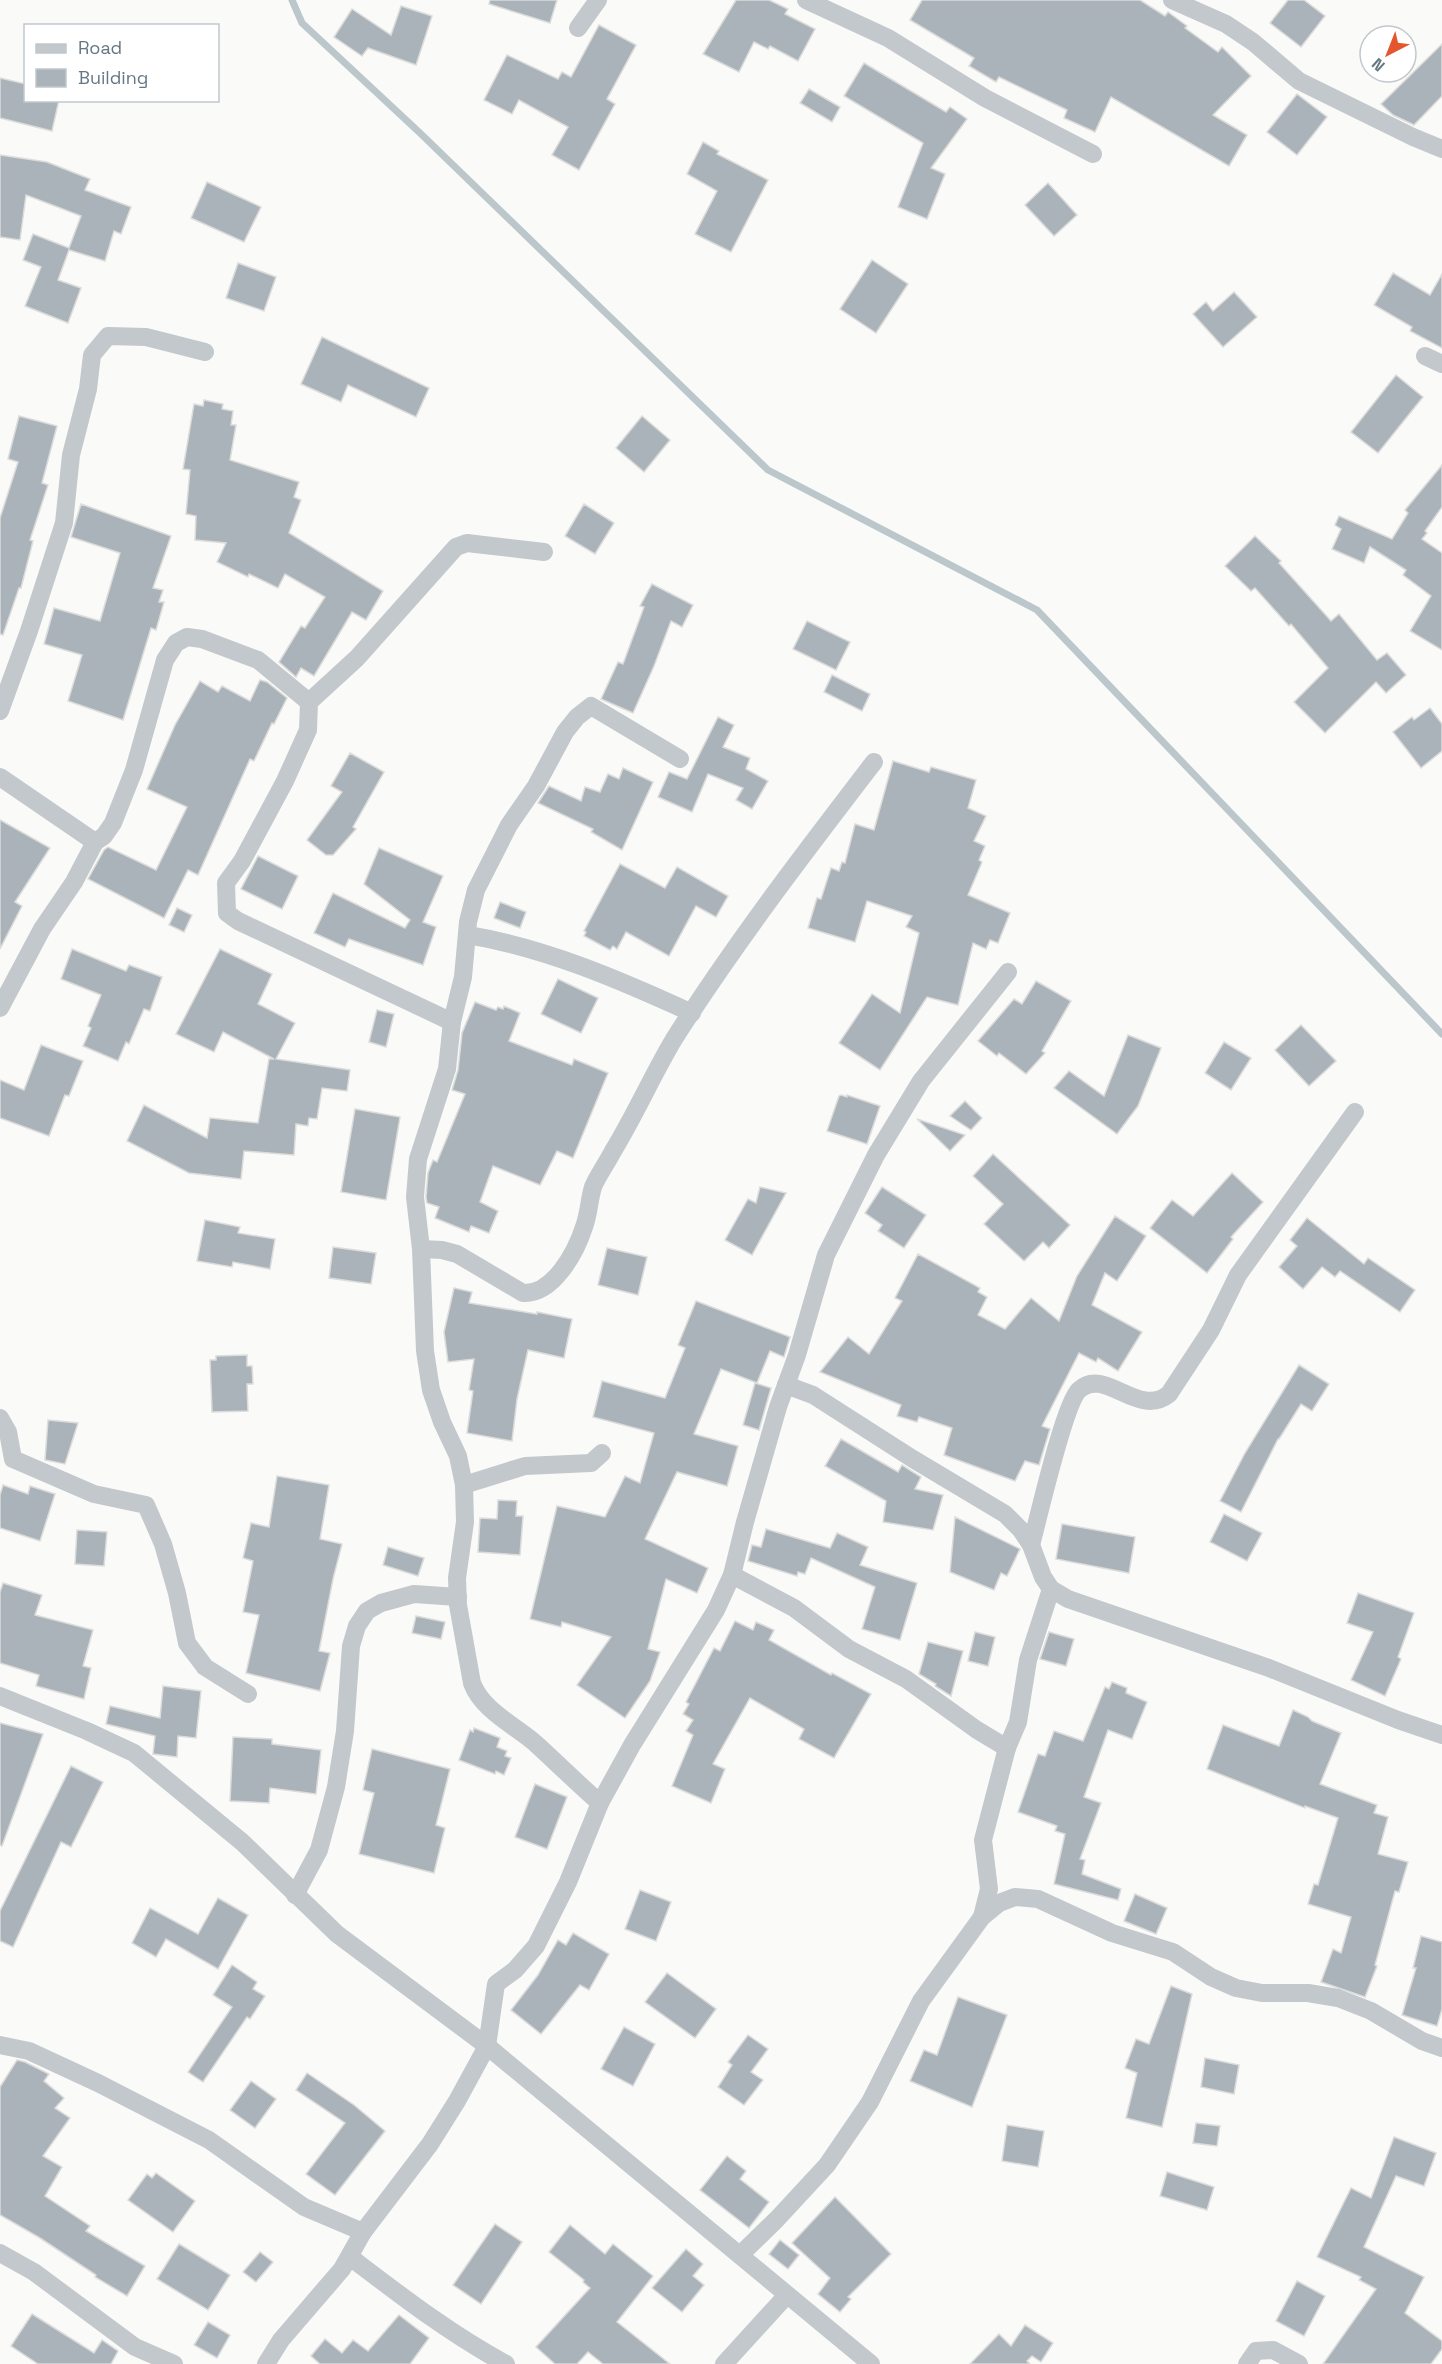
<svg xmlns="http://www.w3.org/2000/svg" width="1442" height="2364" viewBox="0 0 1442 2364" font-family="'Space Grotesk',sans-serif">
<rect width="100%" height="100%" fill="#fafaf8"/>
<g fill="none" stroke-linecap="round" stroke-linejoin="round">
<path stroke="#bbc7cb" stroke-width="7" d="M292,0L302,23L420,133L768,470L1037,610L1442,1034"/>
</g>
<g fill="#aab3b9" stroke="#dcdcda" stroke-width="1.5">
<path d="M490,0H557L550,23L489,4Z"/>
<path d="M736,0H769L788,9L785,14L815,29L798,61L770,46L768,49L754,42L739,72L703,54Z"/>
<path d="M922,0H1140L1165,16L1168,12L1187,26L1185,28L1218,52L1222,47L1251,76L1213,115L1247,135L1229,166L1111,97L1095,132L1064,118L1067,110L999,77L996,82L969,66L974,58L910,20Z"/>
<path d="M1288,0H1304L1325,16L1301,47L1270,23Z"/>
<path d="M401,6L432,16L416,65L368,48L362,56L334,37L352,9L391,35Z"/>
<path d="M599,25L636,45L607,99L615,104L579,170L552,155L568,127L519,100L512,114L484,100L507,55L558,79L562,72L571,77Z"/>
<path d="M1442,44V96L1414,125L1393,115L1381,104Z"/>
<path d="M864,63L946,112L950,107L967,119L931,168L945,174L927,219L898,207L923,143L844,96Z"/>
<path d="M0,78L26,84V100H59L52,131L0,118Z"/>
<path d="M809,89L840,107L832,122L800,103Z"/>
<path d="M1297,94L1327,117L1297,155L1267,132Z"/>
<path d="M703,142L719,151L717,154L768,180L731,252L695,234L717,191L687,174Z"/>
<path d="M0,155L47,162L90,179L85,190L131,207L121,234L114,231L105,261L69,250L58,280L81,288L68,323L25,306L41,267L23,260L33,234L69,248L81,216L26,195L20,240L0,237Z"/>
<path d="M207,182L261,207L244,242L191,218Z"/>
<path d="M1048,183L1077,215L1054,236L1025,205Z"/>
<path d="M872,260L908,284L876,333L840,309Z"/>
<path d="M238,263L276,277L264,311L226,298Z"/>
<path d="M1393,273L1430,295L1442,274V348L1410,331L1412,327L1374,305Z"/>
<path d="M1234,292L1257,317L1223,347L1193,314L1206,302L1213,311Z"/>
<path d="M322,337L429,388L416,417L348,385L341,402L301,384Z"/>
<path d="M1396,375L1423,397L1378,453L1351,432Z"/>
<path d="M204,400L223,404L222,409L233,411L231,425H236L230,460L299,482L294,497L301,500L289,533L383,591L366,620L352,612L314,676L301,668L296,677L279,662L301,626L305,628L325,597L285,574L278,588L249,574L248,577L217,562L226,543L195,540L196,516L186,514L190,470L183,469L194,404L203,406Z"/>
<path d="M19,416L57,426L42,483L48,485L30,540L33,541L21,588H19L3,635L0,634V518L18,462L8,459Z"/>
<path d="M642,416L670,440L644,472L616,448Z"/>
<path d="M1442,465V507L1425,531L1427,533L1422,539L1442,553V650L1410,631L1431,596L1403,575L1406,570L1370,547L1364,563L1332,549L1341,529L1335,525L1339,516L1392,539L1408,513L1405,510Z"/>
<path d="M81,504L171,536L153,588L163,590L159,602H164L156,630L151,628L123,720L68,701L82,655L44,644L54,608L100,621L120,553L71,537Z"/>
<path d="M584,504L614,523L595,554L565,536Z"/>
<path d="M1255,536L1281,561L1279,563L1331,621L1339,614L1377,660L1387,653L1406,675L1386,693L1376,682L1325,733L1294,702L1328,668L1291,624L1289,626L1255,588L1251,591L1225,566Z"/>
<path d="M652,584L693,605L682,627L671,621L654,666L633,713L601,699L618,662L623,664L644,607L640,606Z"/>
<path d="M807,621L850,642L836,670L793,649Z"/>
<path d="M832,675L870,694L862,711L824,692Z"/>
<path d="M260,680L267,682L287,698L274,724L272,723L254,761L250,759L198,875L188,870L164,918L88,879L104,850L108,847L156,870L187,807L147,789L175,725L200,681L218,692L222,686L250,701Z"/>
<path d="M1430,708L1442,724V751L1421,768L1393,732L1412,717L1414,720Z"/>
<path d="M718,717L734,725L723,747L750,758L746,769L768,781L752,809L736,800L743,788L708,774L692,812L658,797L669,772L687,779Z"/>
<path d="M350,753L384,772L353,827L356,829L333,855H326L307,840L342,792L331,786Z"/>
<path d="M893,761L929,772L931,767L976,780L968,808L986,816L974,841L985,846L979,860L982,862L968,895L1010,913L998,943L990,940L986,949L973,943L958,1005L927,997L880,1070L839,1043L872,994L900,1013L919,933L906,927L912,916L867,901L855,942L808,928L817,898L821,899L831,868L839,871L842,862L845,863L855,824L874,830Z"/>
<path d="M623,768L653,782L622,850L591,832L593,829L538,803L549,786L581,801L585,787L600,792L608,774L619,779Z"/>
<path d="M0,820L50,848L15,902L22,906L0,949Z"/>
<path d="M379,848L443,876L423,922L436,927L423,965L349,939L345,947L314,933L333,893L405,928L410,920L364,884Z"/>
<path d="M258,856L298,876L282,909L241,889Z"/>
<path d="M620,864L665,888L677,867L728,896L716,917L696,906L669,956L626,932L617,949L613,946L610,950L584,936L586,932L584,931Z"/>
<path d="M500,902L526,912L520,928L494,918Z"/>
<path d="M177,908L192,915L184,932L169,925Z"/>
<path d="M72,949L126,971L129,965L162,977L150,1011L144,1009L129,1044L126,1042L118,1061L83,1046L91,1028L88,1026L101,995L61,979Z"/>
<path d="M220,949L272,974L258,1004L295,1023L276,1059L350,1070L347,1091L322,1088L317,1119L309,1118L308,1126L296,1124L294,1155L244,1151L241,1179L189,1173L127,1141L144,1105L207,1138L210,1118L258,1123L269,1059H274L223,1032L214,1052L176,1034Z"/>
<path d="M558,979L598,998L581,1033L541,1014Z"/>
<path d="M1036,981L1071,1001L1042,1051L1045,1053L1026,1074L999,1053L997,1056L978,1041L1014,999L1022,1004Z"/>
<path d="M475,1002L496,1010L498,1007L503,1009L504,1006L520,1013L509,1041L572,1065L574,1059L608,1073L573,1158L557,1151L540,1185L493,1166L480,1202L498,1211L489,1233L471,1226L469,1232L435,1218L439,1207L427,1203L426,1197L428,1173L433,1160L437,1162L465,1094L452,1090L458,1070L462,1033Z"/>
<path d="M377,1010L394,1014L386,1047L369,1042Z"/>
<path d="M1301,1025L1336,1061L1309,1086L1275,1050Z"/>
<path d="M1128,1035L1161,1048L1138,1106L1117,1134L1054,1088L1069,1071L1104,1096Z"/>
<path d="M1224,1042L1251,1058L1231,1090L1205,1073Z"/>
<path d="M41,1045L83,1061L69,1096L65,1095L49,1136L0,1118V1080L24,1090Z"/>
<path d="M841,1095L847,1097V1095L880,1106L867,1144L827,1131L839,1096Z"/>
<path d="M965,1101L982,1118L971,1130L950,1116Z"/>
<path d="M355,1109L400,1117L386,1200L341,1192Z"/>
<path d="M917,1119L965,1135L950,1151Z"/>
<path d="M993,1154L1070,1225L1049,1248L1043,1242L1024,1261L984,1224L1003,1204L973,1176Z"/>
<path d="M1232,1173L1263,1202L1231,1237L1233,1239L1207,1273L1150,1228L1172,1200L1193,1216Z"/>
<path d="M760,1187L786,1193L752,1255L725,1240L748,1199L756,1203Z"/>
<path d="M882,1187L926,1215L904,1248L878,1231L882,1225L865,1213Z"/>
<path d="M1115,1216L1146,1236L1117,1281L1105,1273L1092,1305L1142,1332L1118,1371L1098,1358L1096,1362L1079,1353L1042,1426L1050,1429L1039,1465L1025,1461L1015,1481L944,1455L952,1428L919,1417L917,1422L897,1416L901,1405L820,1372L848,1337L869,1354L902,1301L895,1298L918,1254L980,1288L978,1292L987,1297L978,1315L1005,1329L1031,1298L1059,1321L1077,1276Z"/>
<path d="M1307,1218L1364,1264L1368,1258L1415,1290L1400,1312L1340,1271L1335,1277L1322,1267L1303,1289L1279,1267L1297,1246L1290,1240Z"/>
<path d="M205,1220L240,1227L238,1233L275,1239L270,1269L233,1262L232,1267L197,1261Z"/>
<path d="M333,1247L376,1253L371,1284L329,1278Z"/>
<path d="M607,1248L647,1257L638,1295L598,1285Z"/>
<path d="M454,1288L472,1292L469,1303L537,1314V1312L572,1319L564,1358L528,1350L517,1399L512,1441L467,1433L473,1391L469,1390L474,1359L448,1362L444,1332Z"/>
<path d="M696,1301L790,1337L784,1357L770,1351L757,1383L721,1369L694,1434L738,1446L727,1486L677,1472L645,1539L708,1568L697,1593L666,1579L648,1649L660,1652L650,1681L625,1718L577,1685L611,1637L562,1622L561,1627L530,1619L557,1506L605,1517L625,1476L640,1483L654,1433L593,1417L602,1381L665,1398L685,1348L678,1345Z"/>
<path d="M247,1355V1366H252L253,1384H247L248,1411L212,1412L210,1360H216V1356Z"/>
<path d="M1299,1365L1329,1384L1312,1411L1301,1404L1279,1439H1278L1241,1512L1220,1501L1245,1453Z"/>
<path d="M755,1383L771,1388L759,1430L743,1425Z"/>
<path d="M48,1420L78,1423L65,1464L45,1460Z"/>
<path d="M841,1439L898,1472L902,1465L921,1477L915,1489L943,1495L933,1530L883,1522L886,1501L825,1466Z"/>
<path d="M277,1476L329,1485L320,1539L342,1544L333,1579L319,1651L330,1653L320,1691L246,1673L259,1615L243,1612L253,1561L243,1558L251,1523L269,1527Z"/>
<path d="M3,1485L28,1494L30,1486L55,1494L40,1541L0,1528V1495Z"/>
<path d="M498,1500L517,1501L516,1516H523L520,1555L478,1552L480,1518L497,1519Z"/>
<path d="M1224,1514L1262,1533L1247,1561L1210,1542Z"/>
<path d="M955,1517L1020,1549L1007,1576L1001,1573L994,1590L950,1572Z"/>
<path d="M1062,1524L1135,1537L1129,1573L1056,1559Z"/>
<path d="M766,1529L830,1548L837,1533L868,1547L860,1565L917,1583L900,1640L862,1629L875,1587L811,1558L805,1574L798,1572L797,1576L748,1561L752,1545L761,1547Z"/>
<path d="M77,1530L107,1532L104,1566L75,1564Z"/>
<path d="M388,1547L424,1558L418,1576L383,1565Z"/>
<path d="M3,1583L42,1595L35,1615L93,1630L83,1666L91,1668L84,1699L36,1686L39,1675L0,1663V1592Z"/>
<path d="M1358,1593L1414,1613L1398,1657L1401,1659L1385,1696L1351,1680L1373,1632L1347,1623Z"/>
<path d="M416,1616L445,1622L441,1639L412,1633Z"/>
<path d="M735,1621L753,1630L756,1622L774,1630L769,1640L831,1675L832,1673L871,1694L834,1758L799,1739L804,1729L750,1698L713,1764L725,1769L711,1803L672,1786L693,1735L686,1731L693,1720L683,1714L689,1704L686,1702L714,1648L720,1651Z"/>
<path d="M975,1632L995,1637L988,1666L968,1661Z"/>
<path d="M1049,1632L1074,1639L1066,1666L1040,1659Z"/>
<path d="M928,1642L963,1651L951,1696L935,1686L936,1684L919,1674Z"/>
<path d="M1112,1682L1127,1688L1126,1693L1147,1702L1132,1739L1108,1730L1084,1797L1101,1803L1080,1859L1085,1860L1082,1874L1121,1889L1118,1900L1054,1884L1065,1834L1055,1831L1057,1826L1018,1812L1038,1754L1045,1756L1054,1731L1083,1741L1105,1687L1109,1689Z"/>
<path d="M163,1686L201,1691L196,1738L178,1736L177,1757L153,1754L155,1736L106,1724L110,1706L160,1718Z"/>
<path d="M1293,1710L1308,1717L1312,1721L1341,1733L1320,1784L1377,1805L1374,1813L1388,1817L1378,1854L1408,1862L1399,1892L1395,1891L1375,1965L1377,1966L1365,1997L1321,1982L1333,1949L1341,1953L1351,1917L1308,1904L1314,1884L1318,1885L1338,1818L1305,1806V1808L1207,1769L1223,1725L1279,1746Z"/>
<path d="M0,1723L43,1734L2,1846L0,1845Z"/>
<path d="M474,1728L500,1738L497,1747L507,1751L505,1756L511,1758L504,1775L496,1771L495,1774L459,1760L470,1730L473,1732Z"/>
<path d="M233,1737L272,1739V1744L321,1750L316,1794L270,1788L269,1803L230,1801Z"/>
<path d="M372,1749L450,1769L436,1825L445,1828L434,1873L359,1854L374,1793L363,1790Z"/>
<path d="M71,1766L103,1782L71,1847L61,1842L13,1947L0,1941V1911Z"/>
<path d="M535,1784L567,1797L547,1849L515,1837Z"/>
<path d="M640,1890L671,1902L656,1941L625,1929Z"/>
<path d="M1135,1894L1167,1908L1156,1934L1124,1921Z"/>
<path d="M218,1898L248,1915L218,1969L166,1939L156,1957L132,1943L150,1908L198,1934Z"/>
<path d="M573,1933L609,1954L589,1990L580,1985L541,2034L511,2010L538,1975L558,1940L566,1945Z"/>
<path d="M1421,1936L1442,1942V2009L1437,2026L1402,2015L1416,1968H1413Z"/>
<path d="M232,1965L257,1982L253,1989L265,1996L250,2019L247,2017L203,2082L188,2072L232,2007L213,1995Z"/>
<path d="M667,1973L716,2009L695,2038L645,2002Z"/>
<path d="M1171,1986L1192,1994L1162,2127L1126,2118L1137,2073L1125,2068L1136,2039L1149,2044Z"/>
<path d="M958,1997L1007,2015L972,2107L910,2081L924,2050L937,2055Z"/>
<path d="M624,2027L655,2044L633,2086L601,2069Z"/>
<path d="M748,2035L768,2049L751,2072L763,2080L744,2105L718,2087L732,2065L728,2062Z"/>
<path d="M1205,2058L1239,2065L1234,2094L1201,2087Z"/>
<path d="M17,2060L25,2062L49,2074L44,2081L64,2098L55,2108L70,2118L43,2156L62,2167L45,2196L90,2226L86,2231L145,2266L127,2296L95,2277L96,2275L40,2238L0,2215V2087Z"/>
<path d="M307,2073L354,2105L385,2131L335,2195L306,2174L345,2123L296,2090Z"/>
<path d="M251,2081L276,2099L255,2128L230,2110Z"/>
<path d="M1196,2123L1220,2126L1217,2146L1193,2143Z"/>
<path d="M1007,2125L1044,2131L1038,2167L1002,2161Z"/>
<path d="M1394,2137L1436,2153L1424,2186L1396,2176L1364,2247L1424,2277L1405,2313L1442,2341V2349L1431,2364H1323L1376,2289L1359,2280L1361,2277L1317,2257L1351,2188L1371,2198Z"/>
<path d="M727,2156L746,2171L740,2179L769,2202L749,2228L700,2190Z"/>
<path d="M1167,2172L1214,2187L1207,2210L1160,2196Z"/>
<path d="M156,2173L195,2201L173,2232L128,2200L147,2174L152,2178Z"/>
<path d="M835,2197L891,2254L848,2297L851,2299L840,2312L818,2294L830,2278L792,2243Z"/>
<path d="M495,2224L522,2242L481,2304L453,2285Z"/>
<path d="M570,2225L605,2254L613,2244L653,2276L617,2322L670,2364H603L588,2352L577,2364H555L536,2347L590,2288L583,2282L584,2280L549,2252Z"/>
<path d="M780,2240L799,2255L788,2269L769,2254Z"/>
<path d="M179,2244L230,2275L208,2310L157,2279Z"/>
<path d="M686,2249L703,2264L693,2276L704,2285L682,2312L652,2288Z"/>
<path d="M260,2252L273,2262L256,2282L243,2272Z"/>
<path d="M1297,2281L1325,2296L1304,2336L1276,2321Z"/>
<path d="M32,2314L94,2353L102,2340L118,2351L111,2364H38L11,2346Z"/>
<path d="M399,2315L429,2338L410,2364H320L311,2356L325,2339L342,2353L353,2340L368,2351Z"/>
<path d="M208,2322L230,2335L217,2358L194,2345Z"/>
<path d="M1025,2325L1053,2343L1041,2362L1032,2356L1027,2361L1030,2364H970L999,2334L1011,2346Z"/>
</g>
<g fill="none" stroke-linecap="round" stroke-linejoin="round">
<g stroke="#c3c8cc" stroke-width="18">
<path d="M806,0L888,38L985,98L1093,154"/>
<path d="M1172,0L1226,24L1253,42L1299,81L1413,137L1442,149"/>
<path d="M578,28L598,0"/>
<path d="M1425,356L1442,364"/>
<path d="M0,711L29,631L64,523L71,455L88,389L92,355L108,336L146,337L205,352"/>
<path d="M0,777L95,842"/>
<path d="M468,935C546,948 620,980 692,1013"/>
<path d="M0,1008L42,929L74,882L95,842L104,836L113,823L134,770L165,660L176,643L187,637L202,639L258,660L309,702"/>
<path d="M452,1022L238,921L227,913L226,883L242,861L285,781L308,730L309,702L357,658L456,547L467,543L544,552"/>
<path d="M421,1249L442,1250L457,1254L523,1293C553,1295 576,1252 584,1227C589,1214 589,1200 593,1187C598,1175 607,1163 613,1151C635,1115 652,1076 674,1039C735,943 805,852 874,762"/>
<path d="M786,1385L813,1395L913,1459L1005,1514L1021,1530L1031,1545L1043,1577L1051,1589L1068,1599L1269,1668L1398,1720L1442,1735"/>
<path d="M0,1418L8,1432L13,1459L94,1494L146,1505L163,1544L177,1593L187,1643L205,1667L248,1694"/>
<path d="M464,1485L525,1466L591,1463L602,1453"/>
<path d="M1031,1545C1038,1520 1064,1404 1079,1390C1105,1366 1138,1419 1169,1394L1211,1330L1238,1275L1355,1112"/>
<path d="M732,1575L794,1608L849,1649L906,1679L977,1730L1007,1748L1018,1722L1028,1660L1051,1589"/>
<path d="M0,1696L87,1731L134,1753L242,1842L337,1934L487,2046L871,2364"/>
<path d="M600,1803C578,1784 557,1763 535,1743C514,1725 482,1710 472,1683L458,1605L457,1578L465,1522L464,1485L458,1456L442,1422L431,1390L425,1351L421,1249L415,1197L418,1159L447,1069L452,1022L463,977L468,922L476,890L509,825L536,786L565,732L577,717L591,706L680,759"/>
<path d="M295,1895L319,1850L336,1787L345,1731L351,1646L357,1626L367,1611L381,1603L414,1594L458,1597"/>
<path d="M982,1917L989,1889L983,1840L1007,1748"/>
<path d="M0,2045L29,2051L98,2083L209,2140L304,2207L363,2232"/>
<path d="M0,2253L34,2272L135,2347L174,2364"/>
<path d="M740,2255L777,2219L827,2165L870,2102L921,2001L982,1917L999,1903L1015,1897L1038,1899L1112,1933L1173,1952L1211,1977L1236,1988L1262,1993H1308L1338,1998L1371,2011L1422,2041L1442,2048"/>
<path d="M350,2257C400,2295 450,2334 506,2364"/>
<path d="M266,2364L281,2340L342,2269L363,2232L430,2144L457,2101L487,2046L496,1984L515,1970L536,1946L568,1882L600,1803L632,1745L716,1610L732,1575L745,1522L778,1407L797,1355L826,1255L876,1155L921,1081L1008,972"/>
<path d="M724,2364L787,2295"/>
<path d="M1247,2364L1256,2351L1273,2350L1299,2364"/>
</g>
</g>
<rect x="24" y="24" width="195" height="78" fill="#ffffff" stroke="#c1c8cd" stroke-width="1.5"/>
<rect x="36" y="44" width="30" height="9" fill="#c3c8cc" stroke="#c1c8cd" stroke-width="1.5"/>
<text x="78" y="54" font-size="18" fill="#657683">Road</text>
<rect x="36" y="69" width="30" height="18" fill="#aab3b9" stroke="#c1c8cd" stroke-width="1.5"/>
<text x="78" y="84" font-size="18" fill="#657683">Building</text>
<g transform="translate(1388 54) rotate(222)"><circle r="28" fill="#ffffff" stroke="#c1c8cd" stroke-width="1.5"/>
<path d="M0-4.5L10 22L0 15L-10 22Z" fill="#e4572e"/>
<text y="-9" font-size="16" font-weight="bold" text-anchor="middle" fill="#657683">N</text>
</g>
</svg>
